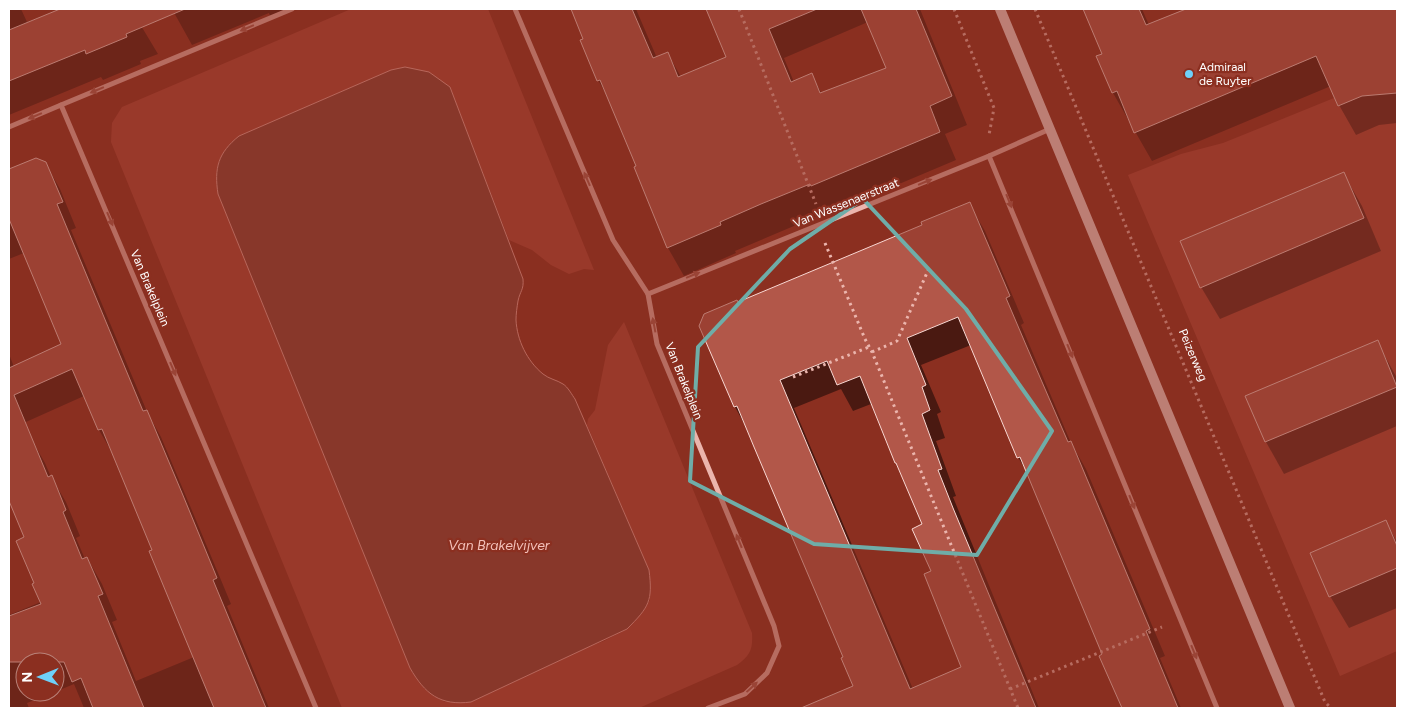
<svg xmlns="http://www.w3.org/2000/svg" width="1406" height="717" viewBox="0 0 1406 717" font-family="Figtree,sans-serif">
<rect width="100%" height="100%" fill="#8b2f20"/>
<g fill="#aa4637">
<path d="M351,9H488L594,270L584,269L569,274L551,265L532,250L509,240L450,87L405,67L391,70L239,136C219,157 213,164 218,194L410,668C420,686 427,693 445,702L604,641L627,629L644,610L650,600L649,570L587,425L588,419L595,410L608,345L624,322L752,633C753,650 750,655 737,665L639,708H342L111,142L112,123L122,107Z"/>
<path d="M1397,93V651L1340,676L1128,175L1181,154L1223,143L1334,98L1338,106L1362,96Z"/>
</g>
<path fill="#854237" stroke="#eda9a1" d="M405,67L429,72L450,87L523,279C524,290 520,291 518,301C517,307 516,314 516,320C517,340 527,361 543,374C549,379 557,380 563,384C568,387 572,395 575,399L649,570C653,601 649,607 627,629L471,702C440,706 425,694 410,668L218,194C214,168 218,153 239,136L391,70Z"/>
<g fill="#0007" fill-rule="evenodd">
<path d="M9,9H21L27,22L64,9H131L158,54L140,61L141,64L103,80L101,77L9,115Z"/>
<path d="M172,9H287L270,16L269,13L192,45Z"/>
<path d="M572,9H636L657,58L668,54L681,77L727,58L707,9H920L967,125L945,134L956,160L828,214L827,212L735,251L736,253L684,276L668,248L635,168L638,167L614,108L598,80L585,39ZM868,22L887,69L822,94L811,74L794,82L784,58Z"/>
<path d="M1084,9H1142L1149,25L1189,9H1358L1376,46L1374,9H1397V123L1379,125L1356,135L1339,105L1331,86L1152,161L1113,93L1098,57L1103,54Z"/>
<path d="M36,160L45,163L60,189L76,228L71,230L148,414L161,437L196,520L231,604L227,606L269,708H84L74,684L55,692V662H25V692H55L27,703L29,708H9V615L41,602L35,583L26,538L9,499V446L30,437L45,463L51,477L66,502L80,536L76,538L85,559L87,558L102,584L117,620L112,622L136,681L194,657L153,551L114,456L99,430L84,396L17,426L12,418L9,419V354L14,367L63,345L24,253L9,259V171Z"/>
<path d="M1343,173L1362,206L1381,251L1220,319L1201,287Z"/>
<path d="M969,204L985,231L1024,323L1021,325L1071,443L1086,469L1165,656L1160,658L1181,708H1123L1101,656L1104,655L1032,481L1018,457L971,345L921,365L941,412L937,414L945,438L936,441L956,496L953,497L1039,708H844L838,694L854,687L844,658L750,434L735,407L700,326L738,304L924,225ZM841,389L853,411L871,404L924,525L932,571L963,668L913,689L794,408Z"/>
<path d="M1377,342L1397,378V426L1284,474L1266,442Z"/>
<path d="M1386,522L1397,542V608L1349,628L1330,596Z"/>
</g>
<g fill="#b25749" stroke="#f8d7d2" fill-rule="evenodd">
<path d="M60,9H185L126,34L127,37L86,54L85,50L9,81V30Z"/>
<path d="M571,9H632L653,58L668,52L678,77L726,57L706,9H817L769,29L791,82L812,73L820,93L886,68L861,9H916L952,96L930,106L940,132L811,186L810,184L761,204L720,222L721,225L667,248L634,167L636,166L600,80L597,81L580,40L583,39Z"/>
<path d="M1083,9H1139L1146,25L1186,9H1397V93L1362,96L1338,106L1316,56L1134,133L1117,91L1112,93L1096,56L1102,54Z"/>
<path d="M36,158L46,162L63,202L57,204L143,411L147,410L182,493L217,578L213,580L266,708H214L149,551L152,550L102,429L98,430L72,369L14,395L48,477L52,475L66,510L63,512L82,559L87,557L103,594L98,596L144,708H93L81,678L72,682L64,662H9V616L41,604L32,584L34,583L16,541L24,537L9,501V368L61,344L9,219V169Z"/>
<path d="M1344,172L1364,218L1200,288L1180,241Z"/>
<path d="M970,202L1010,296L1006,298L1026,345L1068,442L1071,441L1150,629L1146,631L1178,708H1122L1099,656L1102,654L1020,457L1017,458L958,317L907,338L926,385L922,387L930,410L922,414L942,469L938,470L953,508L1036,708H801L853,686L841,658L843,657L754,447L737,406L734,407L699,326L704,314L737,300L738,302L922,225L921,222ZM827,361L837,385L860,376L895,463H896L922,524L912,529L931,571L924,574L961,667L910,689L780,380Z"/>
<path d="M1378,340L1397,387L1265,442L1245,396Z"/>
<path d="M1386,520L1397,546V568L1329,597L1310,553Z"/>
</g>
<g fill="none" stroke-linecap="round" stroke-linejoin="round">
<g stroke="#ebb5ad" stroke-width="3" stroke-dasharray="2.5 4" stroke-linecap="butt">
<path d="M739,9L816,204"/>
<path d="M954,9L994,108L989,135"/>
<path d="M1035,9L1325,702L1331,708"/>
<path d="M825,243L865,339L872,352L1018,708"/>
<path d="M872,352L897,341L930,266"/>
<path d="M793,377L869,347"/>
<path d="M1010,689L1162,627"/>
</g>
<g stroke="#ebb5ad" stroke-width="5">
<path d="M292,9L61,105L316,708"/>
<path d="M515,9L613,240L648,294L657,344L774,626L779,646L767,673L745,694L708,708"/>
<path d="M9,127L61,105"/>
<path d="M989,156L1217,708"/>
<path d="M648,294L989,156L1050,129"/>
</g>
<path stroke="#f9ddd9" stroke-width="10" d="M1000,9L1290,708"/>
</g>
<defs><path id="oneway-solid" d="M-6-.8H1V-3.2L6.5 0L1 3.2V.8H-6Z" transform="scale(1.25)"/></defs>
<g fill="#ad5e51">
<use href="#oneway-solid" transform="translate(247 28) rotate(157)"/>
<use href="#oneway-solid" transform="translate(97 90) rotate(157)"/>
<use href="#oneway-solid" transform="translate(35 116) rotate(157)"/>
<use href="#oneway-solid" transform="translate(587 179) rotate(-113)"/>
<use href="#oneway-solid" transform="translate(925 182) rotate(-22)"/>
<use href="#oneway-solid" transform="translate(1009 201) rotate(68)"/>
<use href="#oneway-solid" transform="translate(110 219) rotate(67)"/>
<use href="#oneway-solid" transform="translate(693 275) rotate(-22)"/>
<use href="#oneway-solid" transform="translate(654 325) rotate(-101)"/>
<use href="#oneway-solid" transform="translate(1070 351) rotate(68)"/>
<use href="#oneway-solid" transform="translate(173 369) rotate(67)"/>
<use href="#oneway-solid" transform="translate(1132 502) rotate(68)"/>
<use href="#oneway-solid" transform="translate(739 541) rotate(-112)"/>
<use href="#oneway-solid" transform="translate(1194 652) rotate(68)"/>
<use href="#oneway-solid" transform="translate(752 687) rotate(-43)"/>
</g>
<path d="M0 0H1406V717H0ZM863,199L966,309L1052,431L977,555L814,544L690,481L698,347L790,249Z" fill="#8b2f20" fill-opacity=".55" fill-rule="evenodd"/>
<path fill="none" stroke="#6fada8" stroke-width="4" stroke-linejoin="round" d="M863,199L966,309L1052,431L977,555L814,544L690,481L698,347L790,249Z"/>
<circle fill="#6ed0f9" stroke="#8b2f20" stroke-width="2" cx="1189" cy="74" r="5"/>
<g text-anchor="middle" stroke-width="4.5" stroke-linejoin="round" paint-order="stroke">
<g font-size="12" fill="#fff" stroke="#8b2f20" text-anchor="start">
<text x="1199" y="71">Admiraal<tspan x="1199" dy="14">de Ruyter</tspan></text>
</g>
<g font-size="12" fill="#fff" stroke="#8b2f20">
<text transform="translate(846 203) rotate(-22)" y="4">Van Wassenaerstraat</text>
<text transform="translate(150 288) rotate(67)" y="4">Van Brakelplein</text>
<text transform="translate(1193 355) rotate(67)" y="4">Peizerweg</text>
<text transform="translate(684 381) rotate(68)" y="4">Van Brakelplein</text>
</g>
<g font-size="14" font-style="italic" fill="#f3c0b9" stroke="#8b2f20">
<text x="499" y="550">Van Brakelvijver</text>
</g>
</g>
<rect width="1406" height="717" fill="none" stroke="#ffffff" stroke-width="20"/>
<g transform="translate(40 677) rotate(269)"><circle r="24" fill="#8b2f20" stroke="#b98279"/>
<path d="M0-4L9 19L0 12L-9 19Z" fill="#6ed0f9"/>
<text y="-8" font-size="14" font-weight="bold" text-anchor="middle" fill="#ffffff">N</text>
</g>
</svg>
